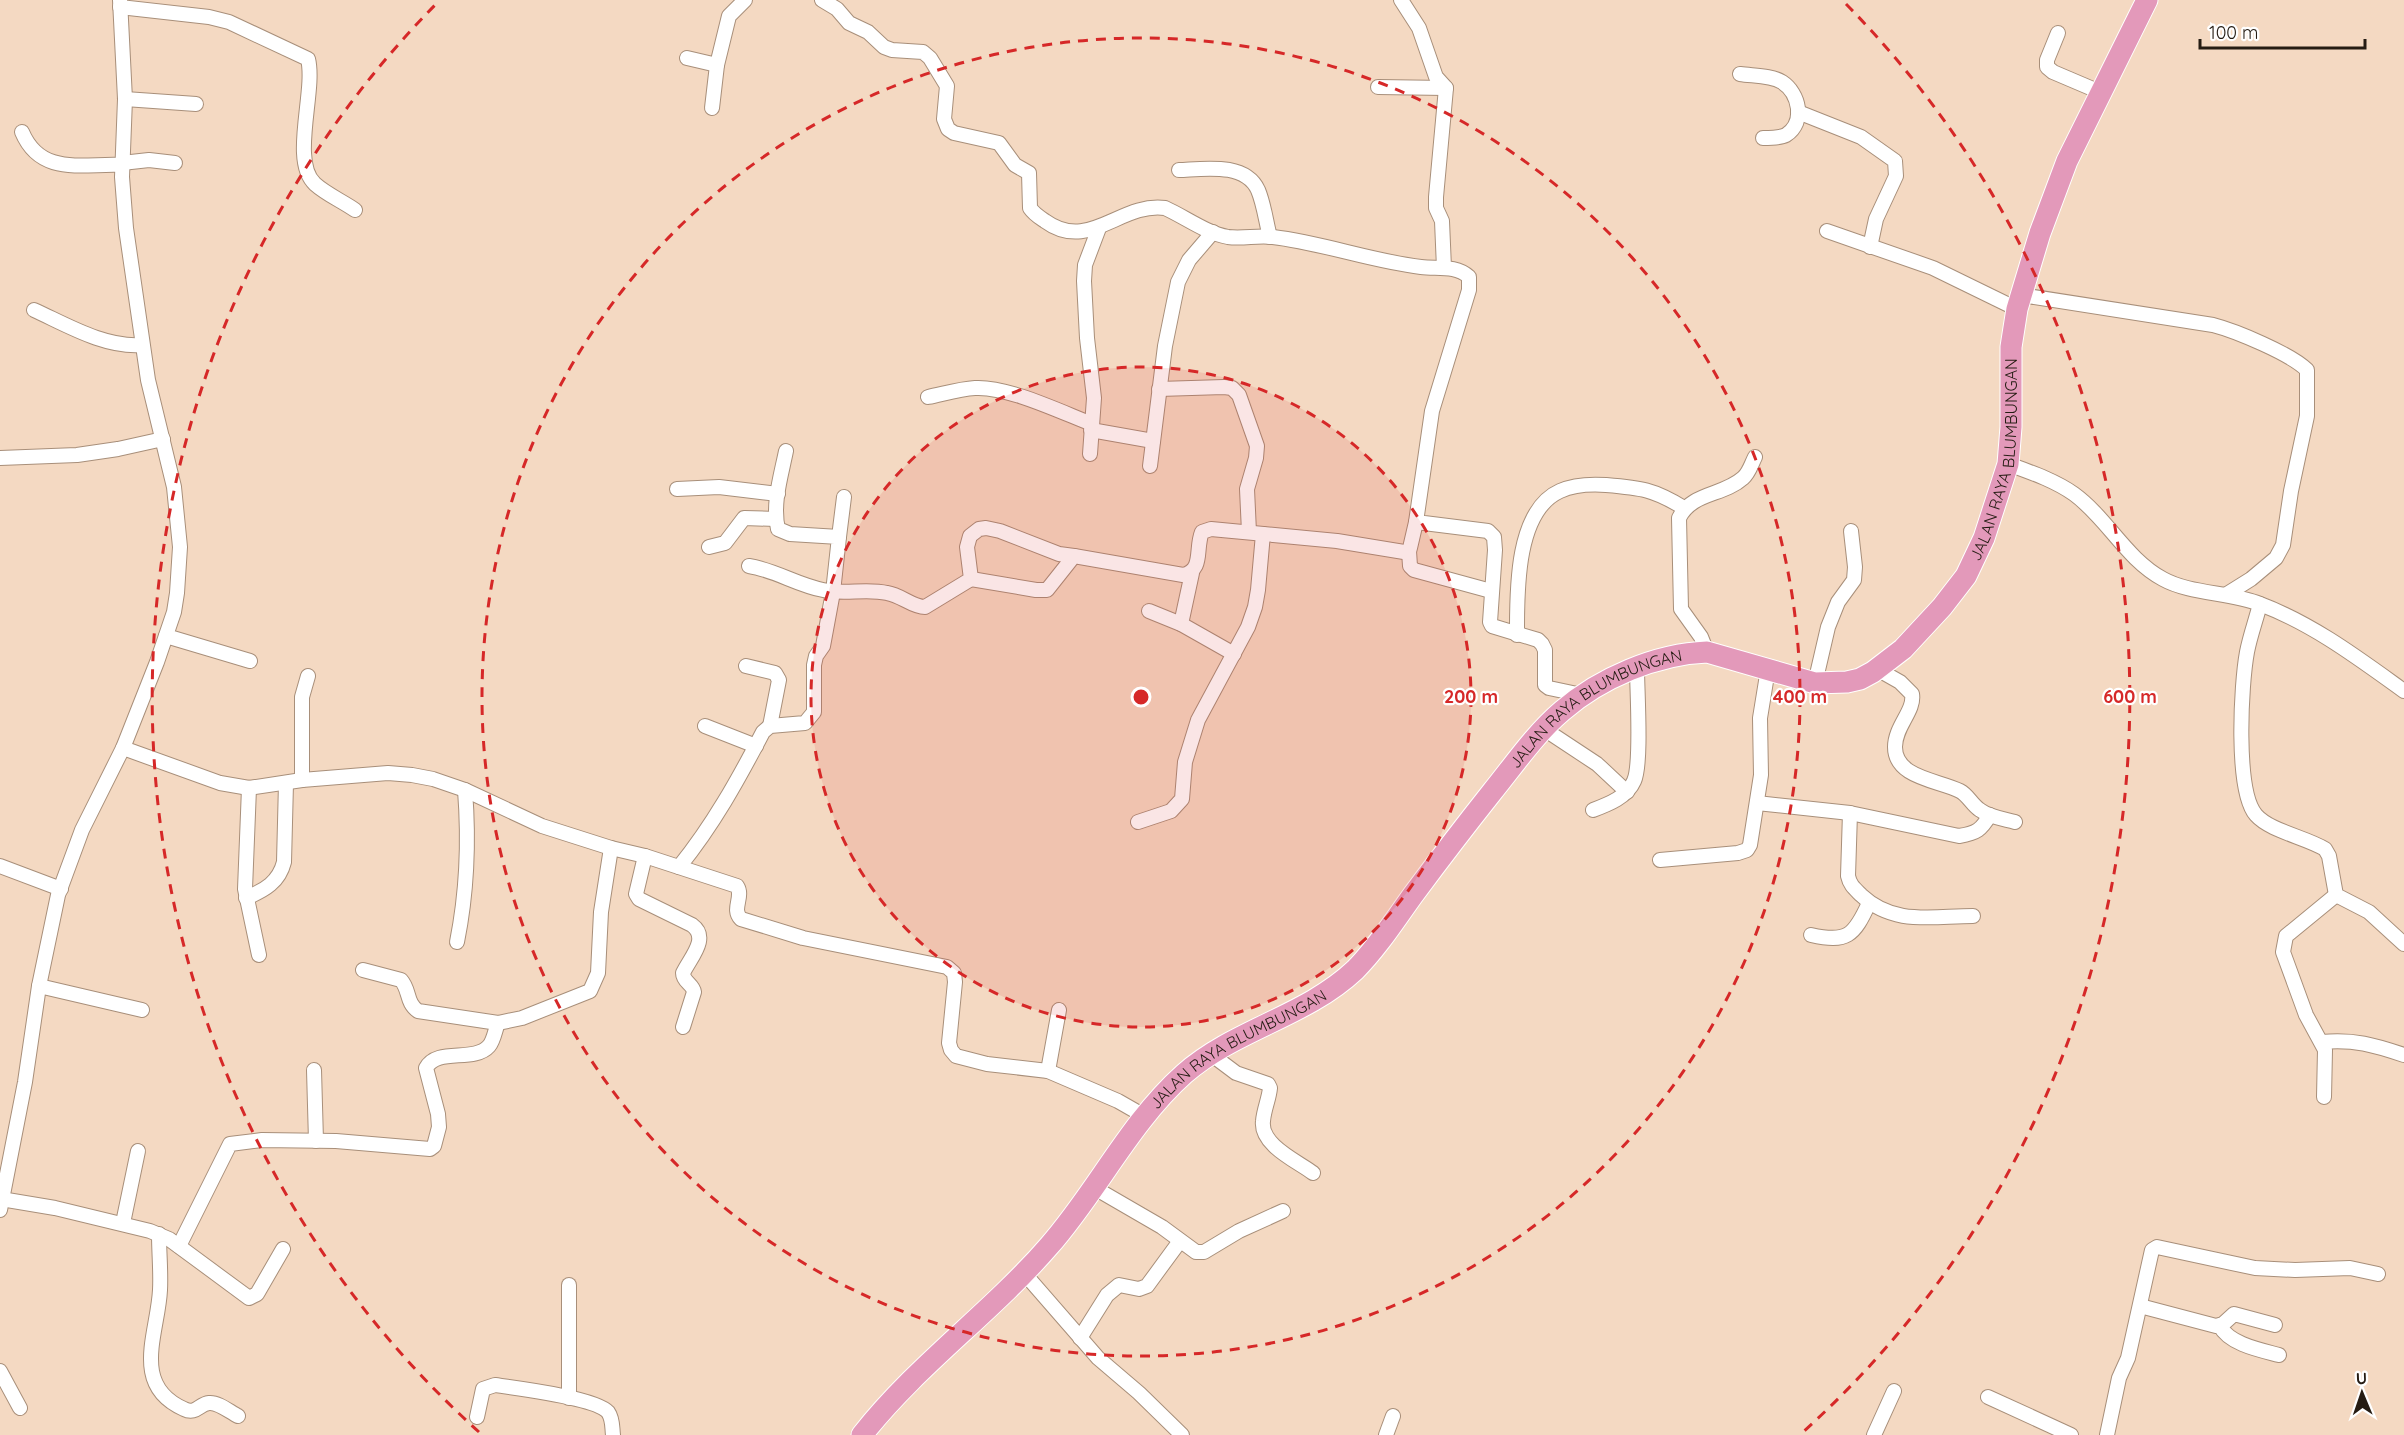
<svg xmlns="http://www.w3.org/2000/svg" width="2404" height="1435" viewBox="0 0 2404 1435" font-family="Quicksand,sans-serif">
<rect width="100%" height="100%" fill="#f4d9c2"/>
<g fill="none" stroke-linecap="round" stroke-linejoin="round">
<defs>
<g id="street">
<path d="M822,0L837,9L849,23L868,32L884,47L892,50L923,52L930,58L947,86L944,119L948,129L954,133L999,143L1015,165L1029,173L1030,208C1034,214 1039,217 1045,221C1089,253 1120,202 1165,208C1185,217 1206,233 1228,237C1243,239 1258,235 1273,237C1323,243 1371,261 1421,267C1438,269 1456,265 1469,277V290L1432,411L1416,522L1488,531L1494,537L1495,550L1490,622L1492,626L1538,640L1542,644L1545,650V685L1549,688L1582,695"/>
<path d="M1401,0L1419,28L1436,77L1446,88L1436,197V208L1442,221L1444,268"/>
<path d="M120,7L209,17L229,22L308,59C316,91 290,161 315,184C326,194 342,201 355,210"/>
<path d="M2058,33L2047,60V67L2053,72L2100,92"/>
<path d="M687,58L717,65L729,16L745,0"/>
<path d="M1740,74C1753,76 1771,75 1782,82C1799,93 1806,122 1786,135C1780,138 1770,138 1763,138"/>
<path d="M1378,87L1446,88"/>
<path d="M125,99L196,104"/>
<path d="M712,108L717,65"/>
<path d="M1798,112L1861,137L1895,161L1896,176L1876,219L1870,247"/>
<path d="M22,132C41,177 84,163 122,165"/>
<path d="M122,163L149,160L175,163"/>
<path d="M1179,170C1204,169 1245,162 1258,190C1264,204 1266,222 1270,237"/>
<path d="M1827,231L1933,268L2017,309"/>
<path d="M2021,295L2213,325C2236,331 2291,354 2307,370V416L2291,491L2283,545L2276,558L2251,579L2227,594"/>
<path d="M34,310C67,325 105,348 142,345"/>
<path d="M1159,389L1224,387L1232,388L1239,395L1257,446L1256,458L1247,489L1249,532"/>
<path d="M928,397C943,394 959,389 975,388C1007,386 1061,412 1092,424"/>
<path d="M1091,430L1153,441"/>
<path d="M1090,454L1094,398L1087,338L1084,281L1085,265L1099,228"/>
<path d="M0,458L77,455L118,449L163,439"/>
<path d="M2008,464C2030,472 2054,480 2074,494C2107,518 2126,559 2163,579C2190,594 2230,592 2260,604C2313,624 2358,658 2404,691"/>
<path d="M1150,466L1165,346L1178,282L1189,260L1213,232"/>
<path d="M677,489L719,487L778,494"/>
<path d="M839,537L844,497"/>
<path d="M709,547L725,543L744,518L776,519"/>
<path d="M1409,551L1410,566L1414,570L1491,591"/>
<path d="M749,566C775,570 797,585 823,590C844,595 866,588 887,593C901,595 912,607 925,607L971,579L967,547L970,536L979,529L986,528L1000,531L1059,554L1074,556"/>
<path d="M971,579L1036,590H1047L1074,556L1183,575C1204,570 1195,549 1202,532L1211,529L1337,541L1404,552L1409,551L1410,548L1416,522"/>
<path d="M2260,604C2256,620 2250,636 2247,652C2241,684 2235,791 2256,815C2270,831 2305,837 2325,849L2329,856L2336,895L2369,912L2404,944"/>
<path d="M1149,611L1181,624L1234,654"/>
<path d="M1181,624L1192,573"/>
<path d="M1517,635C1517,594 1515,511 1560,491C1573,485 1591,484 1606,485C1641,488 1653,489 1684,508"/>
<path d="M166,636L250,661"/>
<path d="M1707,652L1701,637L1681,609L1679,518C1692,492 1723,496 1743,478C1749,473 1751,465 1755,457"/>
<path d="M746,666L775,673L779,680L770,726"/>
<path d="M1877,669L1900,682L1912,694C1915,711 1895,726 1895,747C1895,778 1938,780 1960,791C1968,795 1972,805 1980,810C1989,817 2004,819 2015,822"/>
<path d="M1815,683L1828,627L1838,602L1854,580L1855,567L1851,531"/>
<path d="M705,726L756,746"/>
<path d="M1544,729L1597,764L1627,792"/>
<path d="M123,748L220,783L249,788L302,780L388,773L412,775L433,779L465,790L542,826L611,848L645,856L737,886C744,897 731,909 741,919L803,938L947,967L954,973L955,982L949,1043L951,1050L956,1056L987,1064L1048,1071L1118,1101L1146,1117"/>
<path d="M302,780V697L308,676"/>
<path d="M249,788L245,889L259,955"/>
<path d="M1757,803L1850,813L1959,836C1977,833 1981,830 1990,815"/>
<path d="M1593,810C1609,804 1627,797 1634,781C1642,764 1637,691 1637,668"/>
<path d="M1850,813L1848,876C1850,885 1854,888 1861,895C1894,926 1932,916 1973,916"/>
<path d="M1138,822L1171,811L1182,799L1185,762L1198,720L1248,627L1255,607L1258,590L1263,534"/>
<path d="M645,856L636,894L639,899L692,925C710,938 690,958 683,973C683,982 693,984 694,992L683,1027"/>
<path d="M1660,860L1738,853L1747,850L1750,845L1761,775L1760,718L1768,669"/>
<path d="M0,866L61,889"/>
<path d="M679,867C713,825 738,780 763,732L770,726L805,723L814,712V665L816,656L823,646L833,592L839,537L790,534L778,529C772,504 781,476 786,451"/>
<path d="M246,898C265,890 279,882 284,862L286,783"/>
<path d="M1811,935C1847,943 1854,936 1869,903"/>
<path d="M457,942C467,892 469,841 465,790"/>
<path d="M363,970L401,980C410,990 406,1003 418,1011L498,1023L522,1018L590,991L598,973L601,912L611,848"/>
<path d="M39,986L142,1010"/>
<path d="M2322,1042C2354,1039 2374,1045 2404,1055"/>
<path d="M1212,1055L1236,1073L1268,1084L1270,1088C1269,1099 1264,1109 1263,1121C1260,1145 1297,1161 1313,1173"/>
<path d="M314,1070L316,1141"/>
<path d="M1048,1071L1059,1010"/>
<path d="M2324,1097L2325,1050L2306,1015L2283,952L2286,936L2336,895"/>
<path d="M1093,1187L1162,1227L1196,1252H1204L1239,1231L1283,1211"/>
<path d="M1,1199L55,1208L150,1231L169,1239L249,1298L257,1294L283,1249"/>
<path d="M0,1210L25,1082L39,986L58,895L82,830L123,748L157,662L174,612L177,593L180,547L174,487L148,380L126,228L122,177L125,99L120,0"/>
<path d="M123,1223L138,1151"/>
<path d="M159,1234C159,1253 161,1272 160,1290C158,1333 130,1385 184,1409C196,1415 199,1404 209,1403C218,1402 230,1412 238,1416"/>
<path d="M179,1246L230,1144L262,1140L336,1141L430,1149L434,1146L439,1127L438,1114L426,1068C437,1047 474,1063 489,1046C494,1040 495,1030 498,1023"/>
<path d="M1024,1273L1098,1358L1139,1393L1182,1435"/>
<path d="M569,1285V1398"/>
<path d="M2140,1306L2216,1326L2223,1324L2234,1314L2275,1325"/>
<path d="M2220,1326C2229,1344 2260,1350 2279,1355"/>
<path d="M1080,1338L1107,1295L1119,1285L1139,1289L1147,1286L1180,1241"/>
<path d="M0,1371L20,1408"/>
<path d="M1988,1397L2071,1435"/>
<path d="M477,1417L483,1389L495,1385C516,1388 596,1398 608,1412C613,1419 612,1427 613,1435"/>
<path d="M1386,1435L1393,1416"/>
<path d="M1874,1435L1894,1391"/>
<path d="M2107,1435L2119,1378L2128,1358L2152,1250L2157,1247L2255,1268L2295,1270L2350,1268L2378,1274"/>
</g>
<g id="primary">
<path id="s1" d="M862,1435C917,1365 991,1313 1049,1246C1096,1193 1130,1122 1184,1074C1235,1029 1305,1017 1355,970C1377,948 1395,920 1413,895C1439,860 1465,826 1492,792C1514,765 1535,734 1562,711C1600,678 1656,654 1707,652L1815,683L1847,682L1860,679L1873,672L1903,649L1942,607L1966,576L1984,538L2008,464L2011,427V347L2017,309L2040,233L2067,161L2147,0"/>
</g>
</defs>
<use href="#street" stroke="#a88f7a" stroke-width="16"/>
<use href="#primary" stroke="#fff" stroke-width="23"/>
<use href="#street" stroke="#fff" stroke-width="14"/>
<use href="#primary" stroke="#e399ba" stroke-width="21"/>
</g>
<circle cx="1141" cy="697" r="330" fill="#d62828" fill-opacity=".12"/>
<g fill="none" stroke="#d62828" stroke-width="3" stroke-dasharray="10 8">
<circle cx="1141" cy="697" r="330"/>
<circle cx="1141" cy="697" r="659"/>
<path d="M479 1432A989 989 0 0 1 436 4M1846 4A989 989 0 0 1 1803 1432"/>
</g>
<g text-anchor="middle" stroke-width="4.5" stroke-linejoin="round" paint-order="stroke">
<g font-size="16" fill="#251c13" stroke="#fff">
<text dy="6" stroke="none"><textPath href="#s1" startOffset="1606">JALAN RAYA BLUMBUNGAN</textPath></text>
<text dy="6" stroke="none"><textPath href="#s1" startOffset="1048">JALAN RAYA BLUMBUNGAN</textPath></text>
<text dy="6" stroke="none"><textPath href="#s1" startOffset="544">JALAN RAYA BLUMBUNGAN</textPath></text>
</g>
</g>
<circle cx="1141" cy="697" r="9" fill="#d62828" stroke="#fff" stroke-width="3"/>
<g font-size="18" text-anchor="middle" font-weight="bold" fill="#d62828" stroke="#fff" stroke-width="4.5" stroke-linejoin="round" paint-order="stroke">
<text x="1471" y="703">200 m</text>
<text x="1800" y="703">400 m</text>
<text x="2130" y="703">600 m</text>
</g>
<g transform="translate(2362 1393) rotate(358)" stroke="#ffffff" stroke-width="4.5" paint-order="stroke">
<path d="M0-4.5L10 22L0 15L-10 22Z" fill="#251c13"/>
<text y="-9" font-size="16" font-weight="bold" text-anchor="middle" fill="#251c13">U</text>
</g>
<path d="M2200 39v9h165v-9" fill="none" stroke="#251c13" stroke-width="3"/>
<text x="2209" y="39" font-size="18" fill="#251c13" stroke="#ffffff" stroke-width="4.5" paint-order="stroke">100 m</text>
</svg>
